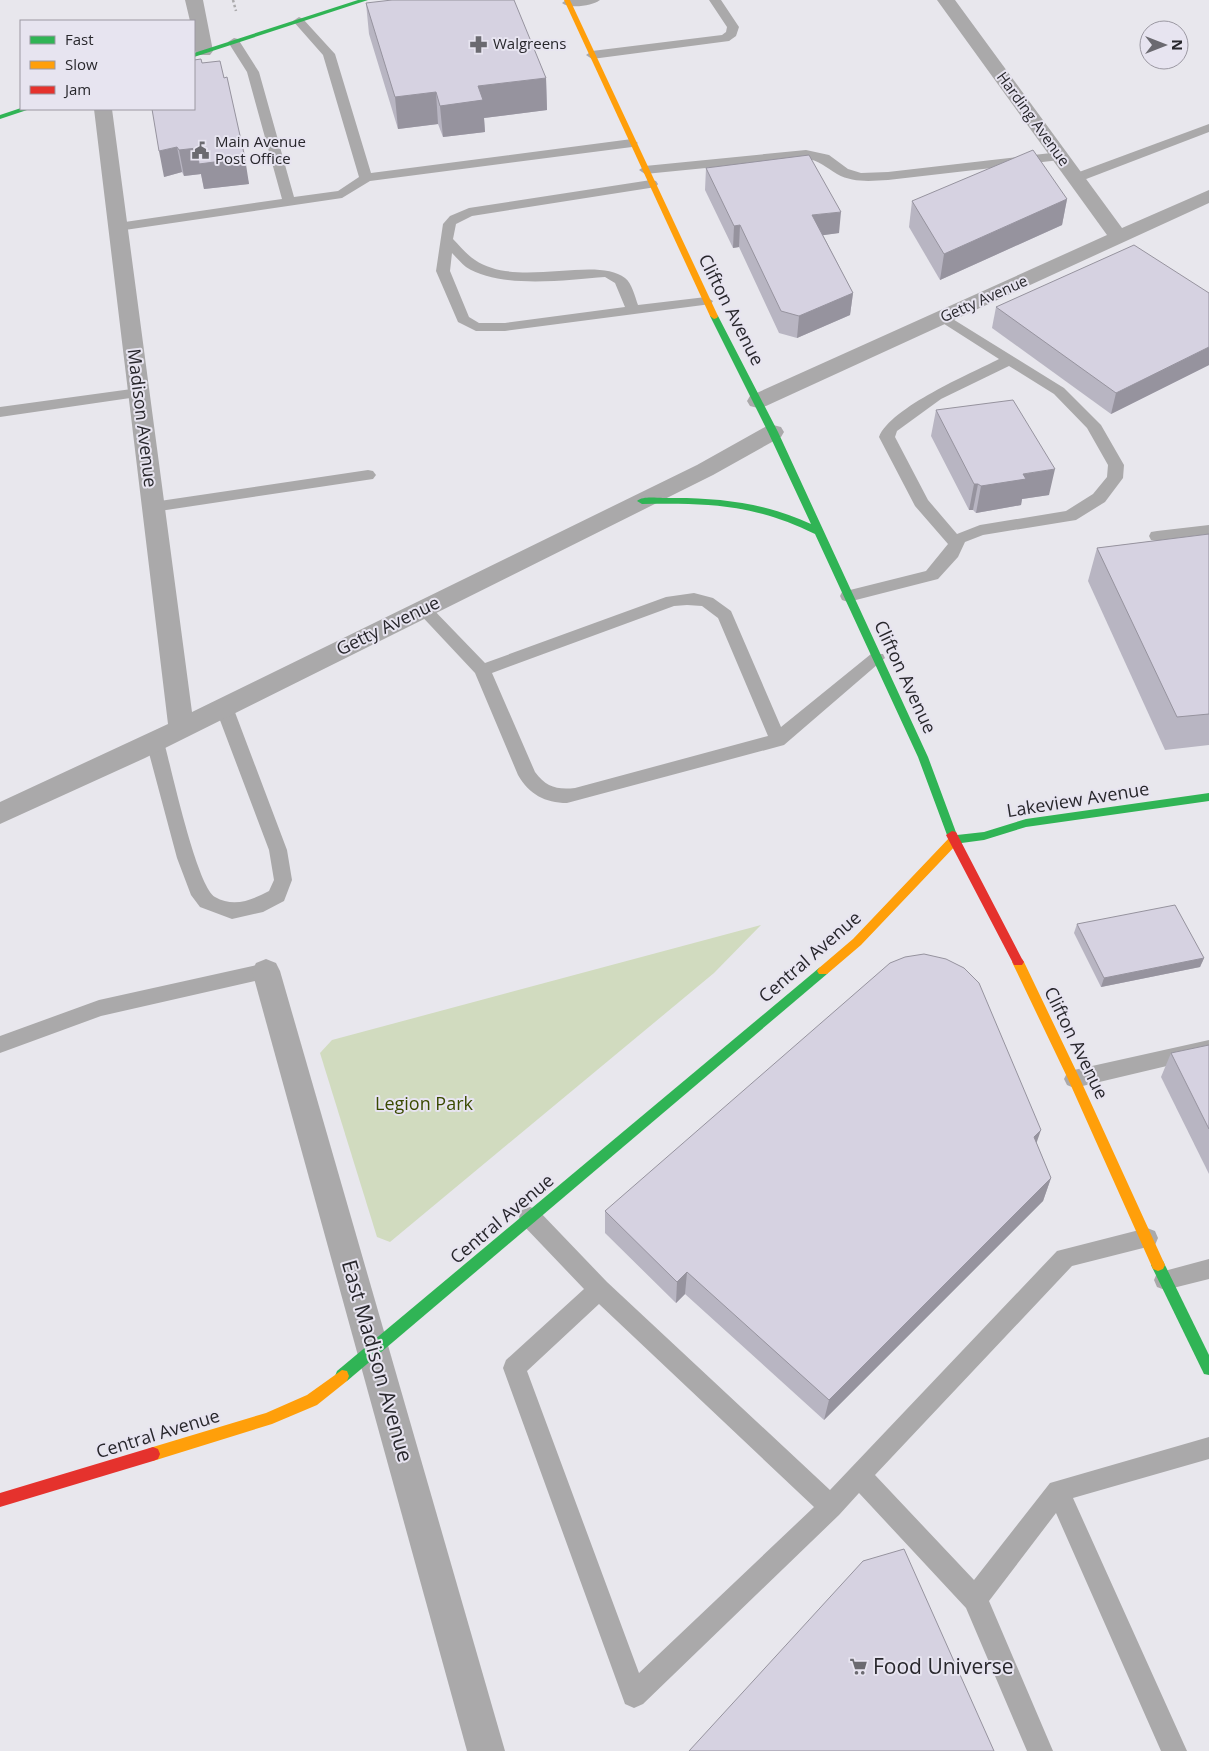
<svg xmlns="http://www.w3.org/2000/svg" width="1209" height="1751" viewBox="0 0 1209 1751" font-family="'Open Sans',sans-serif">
<rect width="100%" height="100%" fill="#e8e7ed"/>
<path fill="#d1dbbf" d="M761,925L714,973L390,1242L377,1237L320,1053L332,1040Z"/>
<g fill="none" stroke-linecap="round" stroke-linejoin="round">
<path stroke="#abaaac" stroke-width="2.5" stroke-dasharray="2.5 2.5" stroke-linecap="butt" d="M233,0L236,11"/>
<g fill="#aaa9aa" fill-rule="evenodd">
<path d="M600,0C593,6 569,9 562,3L566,0Z"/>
<path d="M709,0H721L739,27L736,36L729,41L592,59L586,55L592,51L722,35L726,32L727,27Z"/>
<path d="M299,17L303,19L335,54L371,173L632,139L638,143L632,147L370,181L342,198L118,231L113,230L111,227L113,224L118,223L282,199L247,72L228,42L234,38L238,39L259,72L294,197L338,191L359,177L323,55L293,21Z"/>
<path d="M1209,124V132L1081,181L1076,182L1069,178L1071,175Z"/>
<path d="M806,150L829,155L848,169L861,173L888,172L1060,152L1066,156L1060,160L888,180C871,181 853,183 837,174C826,167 819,161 806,158L645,174L639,170L645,166Z"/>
<path d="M651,180L656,181L658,184L656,187L472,216L456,224L453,239C460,246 467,255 475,260C517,289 596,255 625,278C632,283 635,297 638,305L706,297L713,301L711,304L505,331H476L458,322L436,271L443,224L450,216L469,208ZM452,253C456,257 461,263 466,267C500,289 566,280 605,277L615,283L625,307L505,323H479L469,317L450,271Z"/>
<path d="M943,313L1064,388L1101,425L1124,465L1123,478L1105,502L1076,520L983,535L965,542L958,557L938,579L848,602L842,600L840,596L842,592L926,571L948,544L915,506L879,437C891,407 970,374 999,359L938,320L936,317ZM1009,366L1054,394L1087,428L1108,465L1107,477L1093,494L1066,511L980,525L957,534L928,500L895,437L897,431L941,399Z"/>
<path d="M139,388L144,390L146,393L144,396L0,417V407Z"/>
<path d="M368,470L373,471L376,475L373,479L153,512L147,511L145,507L147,503L153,502Z"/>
<path d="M1209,525V535L1157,541L1151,540L1149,536L1151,532L1157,531Z"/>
<path d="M694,593L713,598L731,611L781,727L871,654H883L885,658L784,745L567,803C545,803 529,794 518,775L475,673L415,609L417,605H429L485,663L666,597ZM687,605L702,606L718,618L768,736L575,788C557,790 546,787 535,772L492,673L674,606Z"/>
<path d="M224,701L230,703L233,707L287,850L292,880L284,901L263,912L232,919L200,907L191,895L177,858L146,742L149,737L155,736L161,737L164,742C171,767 197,887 215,897C234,908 252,900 269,891L274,880L269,850L215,707L218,703Z"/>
<path d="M266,963L273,965L276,971L273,977L101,1016L0,1053V1036L99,1000Z"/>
<path d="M1209,1040V1056L1074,1088L1067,1085L1064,1079L1067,1073L1074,1070Z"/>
<path d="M530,1207L538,1210L607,1282L830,1490L1057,1251L1147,1228L1155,1231L1158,1238L1155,1245L1072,1266L875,1475L974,1580L1050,1483L1209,1437V1459L1073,1498L1187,1751H1161L1056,1513L989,1601L1053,1751H1027L966,1608L859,1493L839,1515L643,1704L634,1708L625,1704L503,1368L506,1360L584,1289L522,1224L519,1217L522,1210ZM599,1304L814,1507L639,1673L527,1371Z"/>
<path d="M1209,1259V1279L1165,1290L1157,1287L1154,1280L1157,1273Z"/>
</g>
<g fill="#aaa9aa" fill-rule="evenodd">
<path d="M185,0H203L213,51L210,55H198L195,51L194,21H190Z"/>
<path d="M937,0H955L1122,228L1209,190V203L766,406L758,408L750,406L747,401L750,396L1107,235Z"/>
<path d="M94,109H112L192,712L697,465L765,427L773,425L781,427L784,432L781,437L713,475L145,758L0,824V802L168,724Z"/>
<path d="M266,959L276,963L280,971L505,1751H467L252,971L256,963Z"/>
</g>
<g fill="#30b455" fill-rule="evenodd">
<path d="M358,0H368L194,57V53Z"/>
<path d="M21,108L30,109L0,119V115Z"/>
<path d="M714,313L718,316L778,432L928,757L957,835L984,832L1026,819L1209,793V801L1026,827L984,840L954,844L950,843L918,757L815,534C753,504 710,503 642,504L637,501C643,496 655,498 663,498C715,497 764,502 811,524L768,432L710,316Z"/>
<path d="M823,966L827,968L829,971L827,974L347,1381L342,1382L337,1381L335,1376L337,1371L819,968Z"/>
<path d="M1158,1259L1163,1261L1209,1355V1375L1204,1374L1151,1265L1153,1261Z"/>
</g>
<g fill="#ff9f0a" fill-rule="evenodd">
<path d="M564,0H570L718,316L717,318L714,319L710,316Z"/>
<path d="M954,836L958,837L960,840L958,843L861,945L827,974H819L817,971L819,968L853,939L950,837Z"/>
<path d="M1018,957L1022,959L1024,962L1080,1079L1165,1265L1163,1269L1158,1271L1153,1269L1068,1079L1012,962L1014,959Z"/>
<path d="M342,1370L347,1371L349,1376L347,1381L317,1405L272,1424L153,1461L148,1459L146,1454L148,1449L153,1447L266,1413L307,1395Z"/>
</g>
<g fill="#e5322d" fill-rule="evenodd">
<path d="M952,831L956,832L1022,959L1024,962L1022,965H1014L946,835Z"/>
<path d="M153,1447L158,1449L160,1454L158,1459L153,1461L0,1507V1493Z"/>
</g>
</g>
<g fill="#b8b5c2">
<path d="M366,3L546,78L547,110L484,118L485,132L443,137L438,124L398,129L369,34Z"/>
<path d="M202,63L224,78L249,184L204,189L201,174L184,176L182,172L164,177Z"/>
<path d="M706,168L839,233L823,235L853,293L850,315L797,338L779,333L739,247L733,248L705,190Z"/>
<path d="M1067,199L1062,225L940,280L909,227L912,201Z"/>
<path d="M1209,293V365L1111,414L992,328L996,307Z"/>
<path d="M936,410L1049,495L1022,499L1021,505L976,513L973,510H969L931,436Z"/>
<path d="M1209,534V745L1165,750L1088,581L1097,548Z"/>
<path d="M1077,924L1204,958L1200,967L1101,987L1074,933Z"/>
<path d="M1209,1045V1174L1161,1077L1171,1053Z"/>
<path d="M1036,1142L1051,1178L1043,1201L824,1420L685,1294L676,1303L605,1233V1211Z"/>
</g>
<g fill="#96939e">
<path d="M546,78L547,110L484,118L485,132L443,137L440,106L478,86Z"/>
<path d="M436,92L438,124L398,129L395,97Z"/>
<path d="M177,147L182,172L164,177L159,151Z"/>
<path d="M197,148L245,158L249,184L204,189L201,174L184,176L179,150Z"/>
<path d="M1067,199L1062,225L940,280L944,254Z"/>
<path d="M841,212L839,233L810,237L812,215Z"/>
<path d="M740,225L739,247L733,248L734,226Z"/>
<path d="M853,293L850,315L797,338L799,316Z"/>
<path d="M1209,347V365L1111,414L1116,393Z"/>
<path d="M1055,469L1049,495L1022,499L1021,505L976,513L981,486L1023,474Z"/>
<path d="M974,484H978L973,510H969Z"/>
<path d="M1204,958L1200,967L1101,987L1104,978Z"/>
<path d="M1041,1130L1033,1153L1034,1137Z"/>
<path d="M1051,1178L1043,1201L824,1420L829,1400Z"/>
<path d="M687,1272L685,1294L676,1303L677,1282Z"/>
</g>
<g fill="#d6d2e1" stroke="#96939e">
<path d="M392,0H514L546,78L478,86L483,100L440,106L436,92L395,97L366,3Z"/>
<path d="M201,59L202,63L220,61L224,78L227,77L245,158L199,164L197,148L179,150L177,147L159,151L152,109H194V60Z"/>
<path d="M1033,150L1067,199L944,254L912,201Z"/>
<path d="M809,155L841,212L812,215L853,293L799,316L781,311L740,225L734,226L706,168Z"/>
<path d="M1134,245L1209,293V347L1116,393L996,307Z"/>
<path d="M1013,400L1055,469L1023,474L1026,479L981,486L978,484H974L936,410Z"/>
<path d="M1209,534V714L1177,717L1097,548Z"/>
<path d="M1175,905L1204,958L1104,978L1077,924Z"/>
<path d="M924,954L946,959L964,968L979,983L1041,1130L1034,1137L1051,1178L829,1400L687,1272L677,1282L605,1211L890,963L905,957Z"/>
<path d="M1209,1045V1129L1171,1053Z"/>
<path d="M904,1549L994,1751H689L863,1561Z"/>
</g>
<defs>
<symbol id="pharmacy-bare" viewBox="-9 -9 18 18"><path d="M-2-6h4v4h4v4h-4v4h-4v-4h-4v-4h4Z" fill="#6b6a70" stroke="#e7e4f0" stroke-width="2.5" paint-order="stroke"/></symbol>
<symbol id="civic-bare" viewBox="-9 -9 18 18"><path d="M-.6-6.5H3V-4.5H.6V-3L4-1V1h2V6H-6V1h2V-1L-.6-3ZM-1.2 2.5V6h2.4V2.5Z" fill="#6b6a70" stroke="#e7e4f0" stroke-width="2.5" paint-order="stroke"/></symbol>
<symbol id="supermarket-bare" viewBox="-9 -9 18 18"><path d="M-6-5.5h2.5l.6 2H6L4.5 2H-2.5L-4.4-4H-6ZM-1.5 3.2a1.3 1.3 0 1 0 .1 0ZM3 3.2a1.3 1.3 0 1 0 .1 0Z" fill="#6b6a70" stroke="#e7e4f0" stroke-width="2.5" paint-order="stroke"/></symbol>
</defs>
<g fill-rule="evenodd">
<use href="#pharmacy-bare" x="466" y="32" width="25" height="25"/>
<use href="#civic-bare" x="188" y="138" width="25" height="25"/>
<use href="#supermarket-bare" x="846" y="1654" width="25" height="25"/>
</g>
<g text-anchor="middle" stroke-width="4" stroke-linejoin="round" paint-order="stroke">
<g font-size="15" fill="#28272c" stroke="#e7e4f0" text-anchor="start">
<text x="493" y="49">Walgreens</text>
<text x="215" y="147">Main Avenue<tspan x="215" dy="17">Post Office</tspan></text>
</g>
<g font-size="15" fill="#28272c" stroke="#e7e4f0">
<text transform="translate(1033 119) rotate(54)" y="5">Harding Avenue</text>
<text transform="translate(984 299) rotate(-24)" y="5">Getty Avenue</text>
</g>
<g font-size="18" fill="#28272c" stroke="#e7e4f0">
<text transform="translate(731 310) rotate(63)" y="6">Clifton Avenue</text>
<text transform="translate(142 418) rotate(83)" y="6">Madison Avenue</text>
<text transform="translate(388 626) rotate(-26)" y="6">Getty Avenue</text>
<text transform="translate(905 677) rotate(65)" y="6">Clifton Avenue</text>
<text transform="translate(1078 800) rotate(-9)" y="6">Lakeview Avenue</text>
<text transform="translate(810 957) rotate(-41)" y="6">Central Avenue</text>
<text transform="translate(1076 1043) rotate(64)" y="6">Clifton Avenue</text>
<text transform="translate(502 1219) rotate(-40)" y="6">Central Avenue</text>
<text transform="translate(158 1434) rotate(-17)" y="6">Central Avenue</text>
</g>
<g font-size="18" fill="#3a4a00" stroke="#e7e4f0">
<text x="424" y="1110">Legion Park</text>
</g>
<g font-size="21" fill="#28272c" stroke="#e7e4f0">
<text transform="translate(377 1361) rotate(74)" y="7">East Madison Avenue</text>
</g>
<g font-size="21" fill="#28272c" stroke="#e7e4f0" text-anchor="start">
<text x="873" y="1674">Food Universe</text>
</g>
</g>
<rect x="20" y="20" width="175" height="90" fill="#e7e4f0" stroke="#9b98a2"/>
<rect x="30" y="36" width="25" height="8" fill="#30b455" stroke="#9b98a2"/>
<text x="65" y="45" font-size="15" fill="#28272c">Fast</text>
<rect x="30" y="61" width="25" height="8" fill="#ff9f0a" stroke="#9b98a2"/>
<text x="65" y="70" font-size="15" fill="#28272c">Slow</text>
<rect x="30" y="86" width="25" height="8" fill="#e5322d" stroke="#9b98a2"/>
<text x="65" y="95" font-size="15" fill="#28272c">Jam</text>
<g transform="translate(1164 45) rotate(90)"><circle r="24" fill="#e7e4f0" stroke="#9b98a2"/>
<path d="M0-4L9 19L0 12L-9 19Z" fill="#6b6a70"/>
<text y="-8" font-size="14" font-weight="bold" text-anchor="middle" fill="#28272c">N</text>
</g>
</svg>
